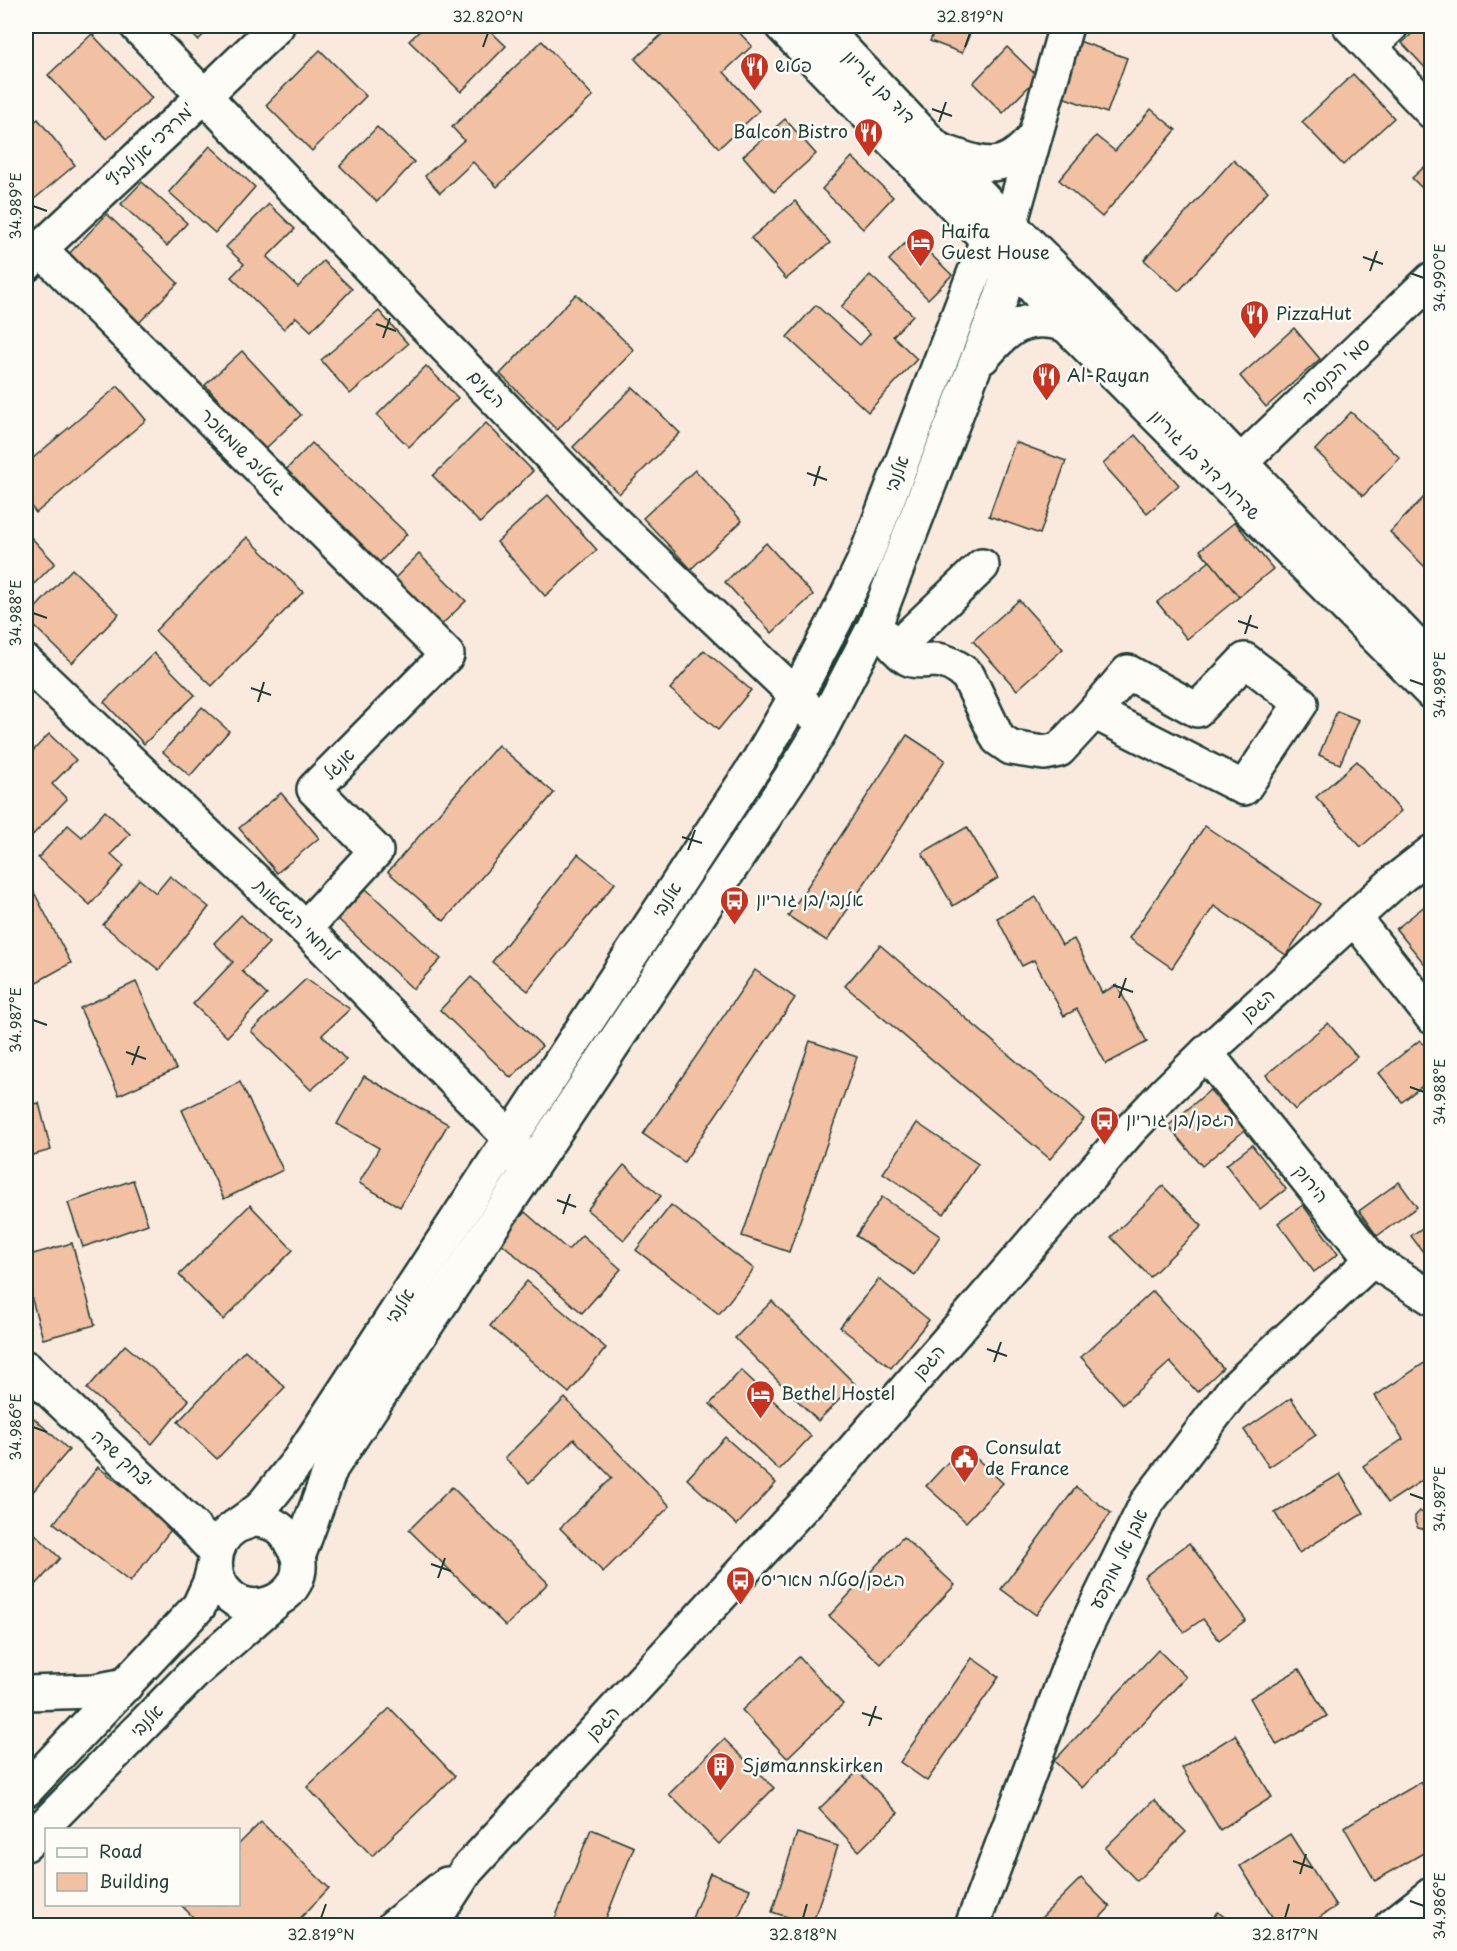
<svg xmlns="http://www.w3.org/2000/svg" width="1457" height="1951" viewBox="0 0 1457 1951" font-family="'Playpen Sans','Playpen Sans Hebrew',sans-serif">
<rect width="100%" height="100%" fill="#faeade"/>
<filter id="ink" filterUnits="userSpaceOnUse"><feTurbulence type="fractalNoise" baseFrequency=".0167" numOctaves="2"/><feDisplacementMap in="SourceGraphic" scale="12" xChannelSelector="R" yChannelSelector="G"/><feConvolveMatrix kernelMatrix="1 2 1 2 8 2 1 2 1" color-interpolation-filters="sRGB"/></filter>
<g filter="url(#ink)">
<g fill="#f2c0a3" stroke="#1f3d34" stroke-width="1.5">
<path d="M184,26H213L198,40Z"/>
<path d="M425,26H485L506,46L461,92L409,41Z"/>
<path d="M671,26H733L752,46L724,72L759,111L719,148L635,59Z"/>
<path d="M936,26H973L962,53L930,41Z"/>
<path d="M1420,26H1432V75L1402,43Z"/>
<path d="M92,34L152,98L107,139L48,75Z"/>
<path d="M1076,40L1127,58L1107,113L1057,95Z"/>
<path d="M542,41L593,96L497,187L473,162L440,193L425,176L464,140L452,127Z"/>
<path d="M1007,47L1038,77L1003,113L973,83Z"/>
<path d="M320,50L366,96L312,151L266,105Z"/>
<path d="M1353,74L1394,118L1343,165L1302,122Z"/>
<path d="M1151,109L1176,130L1102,217L1059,180L1096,136L1115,151Z"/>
<path d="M38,119L75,165L26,206V129Z"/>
<path d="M785,119L816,154L774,192L743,156Z"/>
<path d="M377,127L414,162L377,202L340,166Z"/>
<path d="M210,146L255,187L215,233L169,192Z"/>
<path d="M852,157L893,197L863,229L822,189Z"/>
<path d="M1233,160L1268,191L1179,291L1144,260Z"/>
<path d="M1432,160V198L1412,178Z"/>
<path d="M142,182L187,223L167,246L121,204Z"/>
<path d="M795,201L830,243L786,279L751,238Z"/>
<path d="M269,204L295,229L267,257L298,287L323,261L352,289L311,331L296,317L284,329L231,277L244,264L226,247Z"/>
<path d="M107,214L178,283L136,326L65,258Z"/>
<path d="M912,236L952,275L928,299L889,260Z"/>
<path d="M870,275L913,315L893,336L917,359L868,412L787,337L816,305L860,345L870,334L841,307Z"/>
<path d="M576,294L634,350L557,430L500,374Z"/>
<path d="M379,311L408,344L350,394L321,360Z"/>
<path d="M1294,328L1320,359L1266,407L1240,376Z"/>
<path d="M242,351L301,415L264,450L205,385Z"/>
<path d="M426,366L458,398L409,447L377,415Z"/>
<path d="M118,386L146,420L36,513L26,500V464Z"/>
<path d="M633,387L680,433L619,494L573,447Z"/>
<path d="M1351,412L1400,458L1363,496L1315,450Z"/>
<path d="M486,423L533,471L480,523L433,476Z"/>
<path d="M1135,435L1179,485L1147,513L1103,464Z"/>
<path d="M1015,442L1066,461L1040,534L989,516Z"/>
<path d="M312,443L407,534L375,567L280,476Z"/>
<path d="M695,470L742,521L691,569L643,518Z"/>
<path d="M548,495L597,550L545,596L497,542Z"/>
<path d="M1424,497L1432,504V566L1428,570L1390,532Z"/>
<path d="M1235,522L1273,569L1239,597L1200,550Z"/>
<path d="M28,534L55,563L26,592V537Z"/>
<path d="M247,537L303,592L212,686L155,631Z"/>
<path d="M766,543L813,595L772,633L725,582Z"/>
<path d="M419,554L466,601L435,631L389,584Z"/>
<path d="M1210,561L1239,597L1187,639L1157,602Z"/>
<path d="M72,569L119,614L72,663L26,618Z"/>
<path d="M1019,600L1063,649L1017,690L973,641Z"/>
<path d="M704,650L751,690L718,730L670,689Z"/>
<path d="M154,653L195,695L144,744L104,702Z"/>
<path d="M202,707L229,731L190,776L163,752Z"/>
<path d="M1337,711L1359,720L1340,764L1319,755Z"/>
<path d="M49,734L76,760L52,784L67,799L26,842V758Z"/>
<path d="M907,735L945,760L827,941L788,916Z"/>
<path d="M498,745L554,793L444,921L388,872Z"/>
<path d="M1357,761L1401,811L1361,847L1316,797Z"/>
<path d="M281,793L319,838L277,873L239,828Z"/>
<path d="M105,811L130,834L111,854L124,866L90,905L38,858L68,825L82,837Z"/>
<path d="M1205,826L1320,904L1286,955L1214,906L1172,968L1129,938Z"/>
<path d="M967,827L998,878L953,906L922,853Z"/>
<path d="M578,854L615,883L528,991L492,962Z"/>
<path d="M170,876L209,907L159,970L103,925L139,879L156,893Z"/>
<path d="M26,877L71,963L26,988Z"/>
<path d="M366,889L441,959L413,989L338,919Z"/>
<path d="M1036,897L1062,945L1074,939L1102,993L1117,985L1147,1042L1106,1064L1077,1009L1064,1016L1034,960L1022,966L997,918Z"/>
<path d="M1432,900V973L1396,929Z"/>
<path d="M241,915L269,943L242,971L267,995L227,1037L193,1004L233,962L214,943Z"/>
<path d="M880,945L1084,1119L1050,1159L845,986Z"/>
<path d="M755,970L795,998L684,1162L643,1134Z"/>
<path d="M471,977L542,1046L511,1078L440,1010Z"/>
<path d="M306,979L350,1009L322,1035L346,1060L311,1090L251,1031Z"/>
<path d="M136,982L176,1069L119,1095L80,1008Z"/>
<path d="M1328,1023L1357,1057L1295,1110L1266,1075Z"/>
<path d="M1420,1040L1432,1054V1078L1402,1102L1379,1073Z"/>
<path d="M810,1041L857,1057L789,1252L742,1236Z"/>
<path d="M364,1076L448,1124L400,1207L359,1183L379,1148L337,1124Z"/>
<path d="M240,1082L283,1170L224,1199L182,1110Z"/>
<path d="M1210,1090L1245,1130L1202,1166L1168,1126Z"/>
<path d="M39,1103L51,1150L26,1157V1106Z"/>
<path d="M917,1123L978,1164L944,1214L883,1173Z"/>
<path d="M1252,1145L1286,1189L1260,1209L1226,1165Z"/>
<path d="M624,1165L661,1196L624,1240L587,1210Z"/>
<path d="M133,1180L148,1224L83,1247L68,1203Z"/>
<path d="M1399,1182L1417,1207L1377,1236L1359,1211Z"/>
<path d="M1163,1186L1202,1226L1150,1277L1111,1237Z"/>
<path d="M882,1197L940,1236L915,1275L856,1236Z"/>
<path d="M250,1205L293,1250L223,1320L179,1275Z"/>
<path d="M671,1205L754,1269L719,1314L636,1250Z"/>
<path d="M1303,1205L1338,1254L1314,1272L1278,1223Z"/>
<path d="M525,1212L568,1250L582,1235L621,1269L582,1313L499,1241Z"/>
<path d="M1432,1221V1264L1411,1236Z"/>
<path d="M72,1243L95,1325L43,1339L26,1278V1256Z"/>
<path d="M879,1279L929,1320L891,1368L840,1327Z"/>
<path d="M527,1281L606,1348L569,1393L490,1326Z"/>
<path d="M1153,1291L1223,1368L1197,1392L1170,1362L1123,1404L1081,1357Z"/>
<path d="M772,1301L855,1384L818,1421L735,1338Z"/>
<path d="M125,1345L189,1400L152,1444L87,1389Z"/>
<path d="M245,1350L285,1387L217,1459L178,1422Z"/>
<path d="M1432,1358V1474L1388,1503L1363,1466L1403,1439L1375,1396Z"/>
<path d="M741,1370L811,1436L779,1470L710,1404Z"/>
<path d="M565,1398L670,1506L603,1572L560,1528L612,1478L574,1439L529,1483L505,1458Z"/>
<path d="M1291,1398L1316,1435L1269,1467L1244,1430Z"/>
<path d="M26,1411L69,1450L30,1495L26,1490Z"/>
<path d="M725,1437L776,1483L737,1525L687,1479Z"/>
<path d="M963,1446L1003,1483L966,1522L926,1486Z"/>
<path d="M98,1467L174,1526L130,1582L54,1523Z"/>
<path d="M1340,1474L1364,1513L1299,1553L1275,1513Z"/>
<path d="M452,1487L548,1583L506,1626L409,1530Z"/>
<path d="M1076,1487L1111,1513L1036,1615L1001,1589Z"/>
<path d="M1420,1511L1427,1516L1432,1513V1544L1423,1529L1418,1528L1415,1522V1516Z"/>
<path d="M26,1525L60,1558L26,1596Z"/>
<path d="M903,1537L955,1585L881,1664L829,1616Z"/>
<path d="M1189,1543L1246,1620L1219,1640L1203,1619L1184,1632L1144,1577Z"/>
<path d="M1158,1650L1186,1677L1082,1788L1054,1761Z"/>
<path d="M799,1657L843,1704L787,1758L742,1710Z"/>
<path d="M972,1658L999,1677L927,1781L900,1762Z"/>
<path d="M1299,1669L1327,1716L1277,1745L1250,1698Z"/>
<path d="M390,1708L455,1776L372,1856L307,1787Z"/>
<path d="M1235,1735L1272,1797L1220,1830L1182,1768Z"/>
<path d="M724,1739L774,1788L719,1844L669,1794Z"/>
<path d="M858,1771L898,1813L859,1851L819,1809Z"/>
<path d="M1421,1782L1432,1800V1848L1375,1881L1344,1827Z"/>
<path d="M1154,1800L1186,1832L1137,1881L1105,1848Z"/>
<path d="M261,1822L329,1888L293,1926H202L181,1905L238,1904V1845Z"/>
<path d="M591,1829L634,1847L603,1926H552Z"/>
<path d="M797,1833L838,1846L812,1925L772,1912Z"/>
<path d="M1290,1834L1336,1906L1307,1926H1278L1240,1866Z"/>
<path d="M710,1873L750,1889L735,1926H689Z"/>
<path d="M1081,1878L1110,1907L1092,1926H1033Z"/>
<path d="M1218,1912L1236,1926H1208Z"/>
</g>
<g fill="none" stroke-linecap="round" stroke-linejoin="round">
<defs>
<g id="minor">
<path d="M137,26L615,523L802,701L808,711"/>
<path d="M782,26L1032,286L1066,325L1432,693"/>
<path d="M821,26L987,202L1050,264L1424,654"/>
<path d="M1350,26L1432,112"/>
<path d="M1370,46L1391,26"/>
<path d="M939,150C980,164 1002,177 1033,138"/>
<path d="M40,249L447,655L314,789L376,851L305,928"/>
<path d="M26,265L40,249L205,95L277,26"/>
<path d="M983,357C1008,327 1026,313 1066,325"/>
<path d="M1240,463L1432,279"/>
<path d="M882,633L896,648L982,566"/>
<path d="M896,648C910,664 915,661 934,660C948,660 959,668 968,676L998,739L1011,748L1044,753L1059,750L1094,712L1244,788L1301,703L1245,660L1197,710L1128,672L1094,712"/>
<path d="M26,662L305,928L509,1137L514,1145L515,1157"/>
<path d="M1354,918L1432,1017"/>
<path d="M1206,1053L1372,1260L1432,1298"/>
<path d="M26,1368L191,1525L216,1552"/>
<path d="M252,1520C268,1520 283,1527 290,1541C292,1546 297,1552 298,1557C307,1594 258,1620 231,1597C209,1579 210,1543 235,1527C240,1524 247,1523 252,1520Z"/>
<path d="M235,1527L260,1509L299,1460L759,760L796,696L834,623L864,561L987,240L1010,225"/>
<path d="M298,1557L331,1468L803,759L820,731L875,625L1001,298L1011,265L1010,225L1066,26"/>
<path d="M26,1693L95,1691L126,1685"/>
<path d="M26,1790L199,1606L210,1582L215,1562"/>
<path d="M26,1844L197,1670L274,1603"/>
<path d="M394,1926L447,1884"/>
<path d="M430,1926L466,1871L831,1476L1128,1132L1165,1093L1206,1053L1354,918L1395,881L1432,852"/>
<path d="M972,1926L1078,1643L1146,1504L1234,1389L1372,1260"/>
<path d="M1391,1926L1432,1894"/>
</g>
</defs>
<use href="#minor" stroke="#1f3d34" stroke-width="38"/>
<use href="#minor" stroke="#fdfcf7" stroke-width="33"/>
</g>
</g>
<path fill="none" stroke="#1f3d34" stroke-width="2" d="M483,47L488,33M965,47L970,33M932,109L952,116M939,122L946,102M33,206L47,211M1363,257L1383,264M1370,271L1377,251M1410,273L1424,278M376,324L396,331M383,338L390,318M807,473L827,480M814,486L820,466M33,613L47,618M1238,621L1258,628M1245,634L1251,615M1410,680L1424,685M251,688L271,695M258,702L264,682M682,837L702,843M688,850L695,830M1113,985L1133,992M1119,998L1126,978M33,1020L47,1025M126,1052L146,1059M132,1065L139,1046M1410,1087L1424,1092M557,1200L576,1207M563,1214L570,1194M987,1349L1007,1356M994,1362L1001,1342M33,1427L47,1432M1410,1494L1424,1499M431,1564L451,1571M438,1578L445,1558M862,1713L882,1719M869,1726L876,1706M1293,1861L1313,1868M1300,1874L1306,1854M1410,1901L1424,1906M321,1918L326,1904M803,1918L807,1904M1285,1918L1289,1904"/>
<defs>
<symbol id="restaurant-pin" viewBox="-11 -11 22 30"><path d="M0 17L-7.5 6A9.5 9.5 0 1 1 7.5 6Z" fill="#c8321e" stroke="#fdfcf7"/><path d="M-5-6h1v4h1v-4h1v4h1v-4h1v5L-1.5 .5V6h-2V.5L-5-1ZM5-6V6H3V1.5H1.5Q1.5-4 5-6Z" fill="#fff"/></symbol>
<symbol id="hotel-pin" viewBox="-11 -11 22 30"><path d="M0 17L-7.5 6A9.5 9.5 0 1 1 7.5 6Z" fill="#c8321e" stroke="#fdfcf7"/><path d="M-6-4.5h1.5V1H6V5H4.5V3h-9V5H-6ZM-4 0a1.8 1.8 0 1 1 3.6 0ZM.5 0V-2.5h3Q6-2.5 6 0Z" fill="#fff"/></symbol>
<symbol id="bus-pin" viewBox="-11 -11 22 30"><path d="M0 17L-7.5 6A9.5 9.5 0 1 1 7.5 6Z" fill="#c8321e" stroke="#fdfcf7"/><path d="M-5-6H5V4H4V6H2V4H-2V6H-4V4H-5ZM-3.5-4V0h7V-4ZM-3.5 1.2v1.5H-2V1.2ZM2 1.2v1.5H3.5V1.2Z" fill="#fff"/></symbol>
<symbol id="civic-pin" viewBox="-11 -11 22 30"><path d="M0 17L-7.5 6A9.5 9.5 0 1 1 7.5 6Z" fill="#c8321e" stroke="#fdfcf7"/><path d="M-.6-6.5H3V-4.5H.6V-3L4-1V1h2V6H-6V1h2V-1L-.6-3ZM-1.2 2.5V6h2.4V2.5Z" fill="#fff"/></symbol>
<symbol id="building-pin" viewBox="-11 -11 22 30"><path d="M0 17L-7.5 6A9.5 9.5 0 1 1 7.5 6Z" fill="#c8321e" stroke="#fdfcf7"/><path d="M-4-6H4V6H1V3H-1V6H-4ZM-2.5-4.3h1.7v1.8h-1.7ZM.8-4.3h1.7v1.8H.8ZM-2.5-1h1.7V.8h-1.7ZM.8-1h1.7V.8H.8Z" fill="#fff"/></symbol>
</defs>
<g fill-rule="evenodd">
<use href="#restaurant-pin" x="738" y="50" width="33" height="45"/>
<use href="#restaurant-pin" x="852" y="116" width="33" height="45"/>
<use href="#hotel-pin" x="904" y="226" width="33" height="45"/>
<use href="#restaurant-pin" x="1238" y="298" width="33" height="45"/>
<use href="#restaurant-pin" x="1030" y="360" width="33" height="45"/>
<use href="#bus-pin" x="718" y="884" width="33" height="45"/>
<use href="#bus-pin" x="1088" y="1104" width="33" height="45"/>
<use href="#hotel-pin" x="744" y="1378" width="33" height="45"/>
<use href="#civic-pin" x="948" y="1442" width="33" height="45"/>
<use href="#bus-pin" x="724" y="1564" width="33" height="45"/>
<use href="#building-pin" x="704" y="1750" width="33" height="45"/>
</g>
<g text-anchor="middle" stroke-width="5" stroke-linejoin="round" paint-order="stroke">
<g font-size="18" fill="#1f3d34" stroke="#fdfcf7" text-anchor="start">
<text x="775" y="72">פטוש</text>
<text x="848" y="138" text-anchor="end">Balcon Bistro</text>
<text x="941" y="238">Haifa<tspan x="941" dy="21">Guest House</tspan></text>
<text x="1276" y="320">PizzaHut</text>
<text x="1067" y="382">Al-Rayan</text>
<text x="756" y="906">אלנבי/בן גוריון</text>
<text x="1126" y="1126">הגפן/בן גוריון</text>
<text x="781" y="1400">Bethel Hostel</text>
<text x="985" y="1454">Consulat<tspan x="985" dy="21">de France</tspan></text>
<text x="761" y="1586">הגפן/סטלה מאריס</text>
<text x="742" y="1772">Sjømannskirken</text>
</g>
<g font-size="18" fill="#1f3d34" stroke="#fdfcf7">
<text transform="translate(879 87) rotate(46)" y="6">דוד בן גוריון</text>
<text transform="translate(151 145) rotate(-43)" y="6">מרדכי אנילביץ'</text>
<text transform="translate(1336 371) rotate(-44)" y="6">סמ' הכנסיה</text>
<text transform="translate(487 389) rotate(46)" y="6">הגנים</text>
<text transform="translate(243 452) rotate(45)" y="6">גוטליב שומאכר</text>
<text transform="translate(1205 465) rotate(45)" y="6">שדרות דוד בן גוריון</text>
<text transform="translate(897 474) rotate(-69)" y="6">אלנבי</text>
<text transform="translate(339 764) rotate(-45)" y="6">אנגל</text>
<text transform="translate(667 900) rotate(-57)" y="6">אלנבי</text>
<text transform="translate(296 920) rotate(44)" y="6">לוחמי הגטאות</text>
<text transform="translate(1258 1005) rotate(-42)" y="6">הגפן</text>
<text transform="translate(1311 1184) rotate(51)" y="6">הירוק</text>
<text transform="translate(400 1306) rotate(-57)" y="6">אלנבי</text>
<text transform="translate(929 1362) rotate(-50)" y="6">הגפן</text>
<text transform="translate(122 1459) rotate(43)" y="6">יצחק שדה</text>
<text transform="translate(1119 1559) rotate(-64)" y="6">אבן אל מוקפע</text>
<text transform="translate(147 1721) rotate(-45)" y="6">אלנבי</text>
<text transform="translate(603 1723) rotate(-47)" y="6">הגפן</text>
</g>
</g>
<rect width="1457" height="1951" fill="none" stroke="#fdfcf7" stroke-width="66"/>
<rect x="45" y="1828" width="195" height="78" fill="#fdfcf7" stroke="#a4b0a9" stroke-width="1.5"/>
<rect x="57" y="1848" width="30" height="9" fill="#fdfcf7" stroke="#a4b0a9" stroke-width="1.5"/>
<text x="99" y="1858" font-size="18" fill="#1f3d34">Road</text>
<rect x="57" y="1873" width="30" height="18" fill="#f2c0a3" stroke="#a4b0a9" stroke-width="1.5"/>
<text x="99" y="1888" font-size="18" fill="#1f3d34">Building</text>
<rect x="33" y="33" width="1391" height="1885" fill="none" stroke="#1f3d34" stroke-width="2"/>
<g font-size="15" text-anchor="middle" fill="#1f3d34">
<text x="488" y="22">32.820°N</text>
<text x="970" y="22">32.819°N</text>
<text transform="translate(16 206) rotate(-90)" y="5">34.989°E</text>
<text transform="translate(1440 278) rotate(-90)" y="5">34.990°E</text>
<text transform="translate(16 613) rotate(-90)" y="5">34.988°E</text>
<text transform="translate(1440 685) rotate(-90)" y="5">34.989°E</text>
<text transform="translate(16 1020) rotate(-90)" y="5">34.987°E</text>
<text transform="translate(1440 1092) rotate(-90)" y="5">34.988°E</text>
<text transform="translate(16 1427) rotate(-90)" y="5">34.986°E</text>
<text transform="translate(1440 1499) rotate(-90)" y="5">34.987°E</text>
<text transform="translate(1440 1906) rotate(-90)" y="5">34.986°E</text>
<text x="321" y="1940">32.819°N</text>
<text x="803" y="1940">32.818°N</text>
<text x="1285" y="1940">32.817°N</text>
</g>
</svg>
